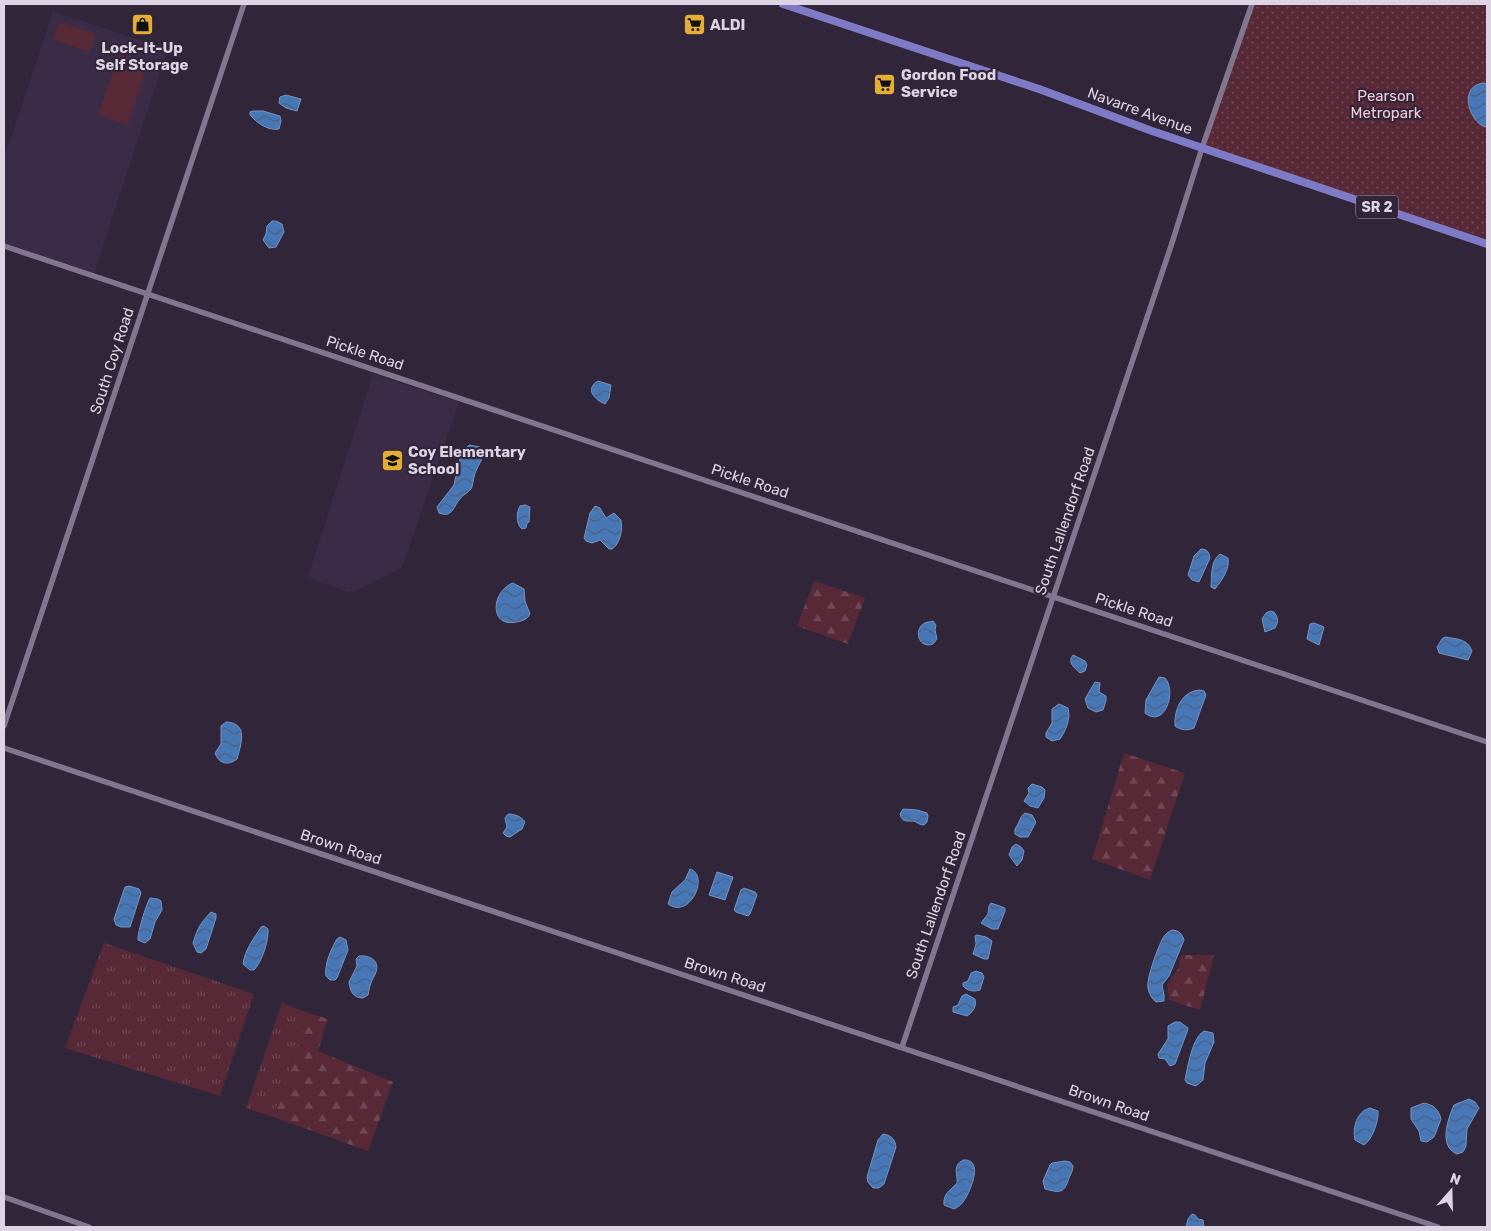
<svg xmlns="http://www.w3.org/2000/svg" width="1491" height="1231" viewBox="0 0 1491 1231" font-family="Rubik,sans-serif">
<defs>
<pattern id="grass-tufts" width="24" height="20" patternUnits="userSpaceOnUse" patternTransform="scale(1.25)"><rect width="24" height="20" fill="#572836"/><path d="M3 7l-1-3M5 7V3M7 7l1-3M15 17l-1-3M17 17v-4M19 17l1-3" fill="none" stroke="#6f4653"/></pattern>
<pattern id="forest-firs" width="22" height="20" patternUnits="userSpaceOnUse" patternTransform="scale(1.25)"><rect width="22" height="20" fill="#572836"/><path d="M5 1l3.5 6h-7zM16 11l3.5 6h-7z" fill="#6f4653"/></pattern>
<pattern id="park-dots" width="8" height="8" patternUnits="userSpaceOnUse" patternTransform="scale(1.25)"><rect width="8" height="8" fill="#572836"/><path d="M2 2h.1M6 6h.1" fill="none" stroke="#6f4653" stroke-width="1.8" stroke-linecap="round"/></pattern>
<pattern id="water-waves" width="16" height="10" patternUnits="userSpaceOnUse" patternTransform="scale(1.25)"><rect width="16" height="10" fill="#4877b5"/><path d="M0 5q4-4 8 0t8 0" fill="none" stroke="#466188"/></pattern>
</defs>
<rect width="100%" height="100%" fill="#31253a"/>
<g fill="#3a2b46">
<path d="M53,12L168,49L93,276L4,246V158Z"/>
<path d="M373,374L459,402L402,568L358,590L348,592L308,577Z"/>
</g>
<g fill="url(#grass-tufts)">
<path d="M104,943L254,994L220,1096L65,1048Z"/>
<path d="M282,1003L309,1013L273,1117L246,1108Z"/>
</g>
<g fill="url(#forest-firs)">
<path d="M814,581L865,598L848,644L797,626Z"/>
<path d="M1124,753L1185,773L1150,880L1092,859Z"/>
<path d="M1181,955H1214L1200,1010L1169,1000L1167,984L1178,969Z"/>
<path d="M309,1013L328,1019L318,1051L393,1082L368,1151L273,1117Z"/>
</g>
<path fill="url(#park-dots)" d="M1252,4H1487V244L1202,148Z"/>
<g fill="#572836">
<path d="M59,22L96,34L90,52L53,40Z"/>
<path d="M119,54L148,64L128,125L98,115Z"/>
</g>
<g fill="url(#water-waves)" stroke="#7593c3">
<path d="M1485,83L1487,85V126L1485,127C1468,121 1458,84 1485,83Z"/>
<path d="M286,95L301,99L297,111L286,108L279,103L280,97Z"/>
<path d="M253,111H263L280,116L281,121L279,129C268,131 257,123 250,115V112Z"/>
<path d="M272,221H276L282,224L284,232L276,247L269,248L263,240L266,234L267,226Z"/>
<path d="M598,381L611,385L609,398L605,404C595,400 584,389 598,381Z"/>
<path d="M469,445L480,447L484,451C483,461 476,467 474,477C473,481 473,485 471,489C468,493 462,495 459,500C453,508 452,518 439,513L437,507L454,485L461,453Z"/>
<path d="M525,505L530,507L529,522L527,523L526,528L522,529C516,524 516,513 520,506Z"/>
<path d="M595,506L600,508L606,518L614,513L621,520C623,530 620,544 612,549H609L600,540L592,543L586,541L584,538L590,513Z"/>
<path d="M1201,549C1207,549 1209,552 1210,558L1199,582L1192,580L1188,575L1194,556Z"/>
<path d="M1220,554L1228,558C1230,569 1222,580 1215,589L1211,587C1212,577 1210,561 1220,554Z"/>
<path d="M513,583L524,589L525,601L530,614C527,620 522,621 516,622C489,628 491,591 513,583Z"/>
<path d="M1270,611L1274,612C1278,617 1279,622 1275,628L1265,632L1262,619L1266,613Z"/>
<path d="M933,621L936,625L935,630L937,639L933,644C920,649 914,633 922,625C924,622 930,622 933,621Z"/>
<path d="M1314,623L1324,627L1319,645L1307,639L1310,624Z"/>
<path d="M1445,637C1457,639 1468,639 1472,651L1468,660L1439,653L1437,647L1442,639Z"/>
<path d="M1073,655L1085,661L1087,665L1085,671L1080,673C1074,667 1067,663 1073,655Z"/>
<path d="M1159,677L1165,678C1177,691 1165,729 1145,713L1146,700Z"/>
<path d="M1095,682L1100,683L1099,692L1106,696V701L1103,710L1096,712L1088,708L1085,699Z"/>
<path d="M1200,690L1204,691L1206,695L1194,728C1188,731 1180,730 1175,726C1174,709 1182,691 1200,690Z"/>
<path d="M1059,704L1068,708C1071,719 1066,730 1060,739L1052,741L1046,737V733L1052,723V709Z"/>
<path d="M226,722C249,723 241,744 237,759C228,766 219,764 215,753L221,744V726Z"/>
<path d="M1032,784L1042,787L1045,790L1044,798L1038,808L1030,806L1024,801L1029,793L1028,788Z"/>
<path d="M903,809L917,810L927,813L928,816L927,822L924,825C921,825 919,824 916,822C909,819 903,825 900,814Z"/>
<path d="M1025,813L1032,815L1036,822L1028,837H1020L1015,834V829C1019,824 1020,816 1025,813Z"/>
<path d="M508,814C514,814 521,816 525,822L522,829L510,837L506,836L503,833L507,827L505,818Z"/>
<path d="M1016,844L1021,847L1024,851L1022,860L1017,866L1009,855L1012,847Z"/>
<path d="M690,869C710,875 690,920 668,904L672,892L685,880Z"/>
<path d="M717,872L733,877L725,900L709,895Z"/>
<path d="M129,886L139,889L141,893L130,927H121L116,925L114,919L124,890L125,887Z"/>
<path d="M744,888L755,892L757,895L750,914L748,916L736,912L734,910L741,890Z"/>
<path d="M150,898L158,899L161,901L162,910L155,922L150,939L145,943L138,940C137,934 146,905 150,898Z"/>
<path d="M991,903L1005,908V911L998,929H992L981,923L988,914L989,906Z"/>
<path d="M211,912L216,914V918L206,949L201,953L197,952L193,943C198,927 200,924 211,912Z"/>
<path d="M264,926L268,929C269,940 262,962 254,970H250L243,964C245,949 254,939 261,927Z"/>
<path d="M1172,930C1179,930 1182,934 1184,940L1169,976L1162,985L1164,995V1001L1156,1002C1152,999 1149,994 1148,988C1146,979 1158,947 1163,938C1165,934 1168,932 1172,930Z"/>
<path d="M977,935L986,937L992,941L988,959H984L973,954L976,944L975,936Z"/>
<path d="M340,937L346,940L348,950L337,978L335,980H330L326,976C324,965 331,949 337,939Z"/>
<path d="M359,956C369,955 380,960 376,972C375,976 372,979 371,983C369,987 369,991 368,995L363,998C353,998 350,991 349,982L357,966L356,959Z"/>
<path d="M976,971L982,973L984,977L980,990C974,992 967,991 963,986V983L968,981L971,973Z"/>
<path d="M966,994L975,999C977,1006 973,1012 967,1016L953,1012V1007L958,1005L962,996Z"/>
<path d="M1175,1022H1180L1188,1028L1187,1032L1175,1064L1170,1066L1165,1059L1159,1058L1158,1054L1168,1039V1026Z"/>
<path d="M1204,1031L1213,1033L1214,1042L1205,1063L1203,1080L1196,1086L1187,1083L1185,1080C1188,1066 1192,1038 1204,1031Z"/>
<path d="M1469,1099L1475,1102L1479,1108L1467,1129L1466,1146L1463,1152L1457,1154C1438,1146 1448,1119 1454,1105Z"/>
<path d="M1424,1103C1434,1105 1439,1110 1441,1119L1434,1137L1427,1142L1421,1141L1419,1131L1411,1119V1108Z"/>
<path d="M1370,1108L1378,1111C1379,1121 1372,1140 1364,1145L1355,1140C1352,1128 1357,1111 1370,1108Z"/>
<path d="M883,1134C891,1135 895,1139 896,1147L884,1184L879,1188H873L868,1182L867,1177L878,1140Z"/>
<path d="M963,1160C985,1158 970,1193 963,1202C961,1205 958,1207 954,1209L944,1205C943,1193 950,1191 957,1183C958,1174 952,1166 963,1160Z"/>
<path d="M1065,1161L1070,1162L1073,1166C1073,1170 1071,1174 1069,1178C1064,1194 1060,1193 1045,1189L1043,1181L1050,1165L1052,1163Z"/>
<path d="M1192,1214L1195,1215L1198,1219L1203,1220L1204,1227H1186L1188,1219Z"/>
</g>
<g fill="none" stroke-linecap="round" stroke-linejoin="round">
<g stroke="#82758e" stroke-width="5.5">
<path d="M4,246L1487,742"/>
<path d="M4,726L244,4"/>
<path d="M4,748L1438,1227"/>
<path d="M902,1047L1171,246L1202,148L1252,4"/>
<path d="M4,1197L89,1227"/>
</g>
<path stroke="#7f7ac6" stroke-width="8" d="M783,4L1039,89L1152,131L1487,244"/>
</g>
<defs>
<symbol id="shop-square" viewBox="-11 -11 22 22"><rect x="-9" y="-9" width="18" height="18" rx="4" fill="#e4ae35" stroke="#31253a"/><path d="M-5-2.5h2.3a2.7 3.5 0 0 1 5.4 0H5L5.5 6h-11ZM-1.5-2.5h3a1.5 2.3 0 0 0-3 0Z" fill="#111"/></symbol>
<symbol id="supermarket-square" viewBox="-11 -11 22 22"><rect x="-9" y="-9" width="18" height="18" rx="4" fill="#e4ae35" stroke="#31253a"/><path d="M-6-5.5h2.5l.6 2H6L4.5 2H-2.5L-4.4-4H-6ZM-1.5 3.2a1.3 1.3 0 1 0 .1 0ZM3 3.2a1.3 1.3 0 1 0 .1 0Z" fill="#111"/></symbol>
<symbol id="school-square" viewBox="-11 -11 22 22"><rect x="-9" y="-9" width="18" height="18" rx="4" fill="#e4ae35" stroke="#31253a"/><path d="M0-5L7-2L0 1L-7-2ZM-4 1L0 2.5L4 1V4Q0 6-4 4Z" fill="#111"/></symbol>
</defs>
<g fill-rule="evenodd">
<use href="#shop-square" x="130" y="12" width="25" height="25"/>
<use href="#supermarket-square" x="682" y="12" width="25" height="25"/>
<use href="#supermarket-square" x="872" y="72" width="25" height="25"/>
<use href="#school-square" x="380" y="448" width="25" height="25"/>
</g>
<g text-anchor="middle" stroke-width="4.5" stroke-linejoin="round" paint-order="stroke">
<rect fill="#31253a" stroke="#a9a0b0" stroke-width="1" x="1356" y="195.5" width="42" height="23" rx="4"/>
<g font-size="14" font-weight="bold" fill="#ddd5e3">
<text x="1377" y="212">SR 2</text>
</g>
<g font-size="15" font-weight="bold" fill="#ddd5e3" stroke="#31253a" text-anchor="start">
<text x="710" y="30">ALDI</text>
<text x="142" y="53" text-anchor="middle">Lock-It-Up<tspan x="142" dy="17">Self Storage</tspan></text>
<text x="901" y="80">Gordon Food<tspan x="901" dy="17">Service</tspan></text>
<text x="408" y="457">Coy Elementary<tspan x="408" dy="17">School</tspan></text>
</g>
<g font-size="15" fill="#f7c7d2" stroke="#31253a">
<text x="1386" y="101">Pearson<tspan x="1386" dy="17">Metropark</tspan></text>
</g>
<g font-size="15" fill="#ddd5e3" stroke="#31253a">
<text transform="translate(1140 111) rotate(20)" y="5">Navarre Avenue</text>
<text transform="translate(365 353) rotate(18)" y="5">Pickle Road</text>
<text transform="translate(112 361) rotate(-72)" y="5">South Coy Road</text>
<text transform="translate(750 481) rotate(18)" y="5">Pickle Road</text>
<text transform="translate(1065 521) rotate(-71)" y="5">South Lallendorf Road</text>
<text transform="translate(1134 610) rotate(18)" y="5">Pickle Road</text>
<text transform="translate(341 847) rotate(18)" y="5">Brown Road</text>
<text transform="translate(936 905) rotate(-71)" y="5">South Lallendorf Road</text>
<text transform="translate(725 975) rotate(18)" y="5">Brown Road</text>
<text transform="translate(1109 1103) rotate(19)" y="5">Brown Road</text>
</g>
</g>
<rect width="1491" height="1231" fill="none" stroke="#ddd5e3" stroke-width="10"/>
<g transform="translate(1451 1191) rotate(20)" stroke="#31253a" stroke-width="4" paint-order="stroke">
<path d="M0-4L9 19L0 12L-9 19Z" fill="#ddd5e3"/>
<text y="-8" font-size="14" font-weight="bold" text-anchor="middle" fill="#ddd5e3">N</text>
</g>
</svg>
